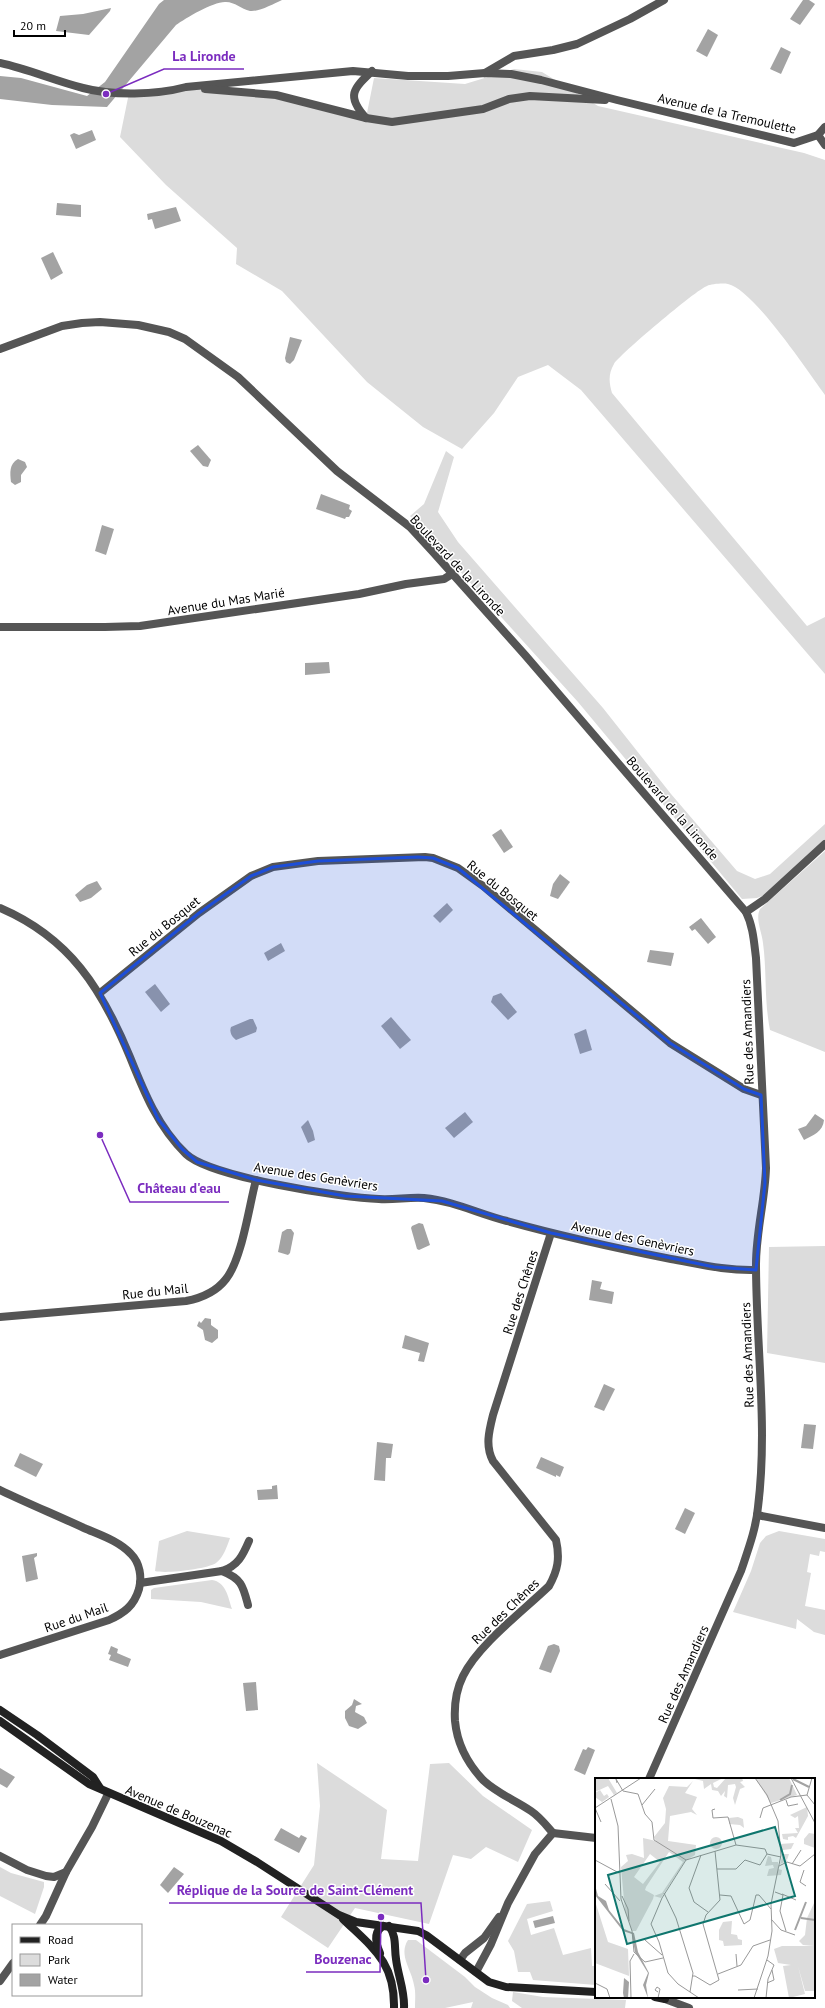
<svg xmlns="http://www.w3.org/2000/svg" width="825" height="2008" viewBox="0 0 825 2008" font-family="'PT Sans',sans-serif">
<rect width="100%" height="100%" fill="#fff"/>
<g fill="#dcdcdc">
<path d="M514,69L542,72L598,106L804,153L825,160V395C808,372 753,289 728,284C723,283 711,284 707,286C697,289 618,356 614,364C608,374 609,383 612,393L807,626L825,617V674L581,390L548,365L518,377L494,413L462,449L423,427L367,382L282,291L236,264L237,248L166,185L120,137L129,93L186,87L276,95L366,118L374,78L465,84Z"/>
<path d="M446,451L454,457L438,512L458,542L603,708L671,794L737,871L755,879L770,874L825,824V839L767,894L757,898L742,899L578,702L410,516L424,504Z"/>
<path d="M825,851V1052L770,1030C764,1000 767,972 763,943C762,932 755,919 760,909Z"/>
<path d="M825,1246V1363L767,1353L769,1247Z"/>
<path d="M187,1531L230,1538C227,1546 224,1557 216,1563C207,1569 166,1574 155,1571L159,1541Z"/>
<path d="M779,1531L825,1539V1552L820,1551L819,1556L810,1554L807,1572L811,1573L805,1606L825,1610V1635L814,1632L797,1619L796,1629L733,1612L751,1571L760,1543L766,1536Z"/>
<path d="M212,1580C226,1582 228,1597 232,1609L201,1602L151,1599V1590L154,1588Z"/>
<path d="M317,1763L387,1810L381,1859L418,1861L430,1764L449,1763L483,1796L532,1830L518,1862L486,1847L471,1859L453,1855L429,1924L355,1908L328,1948L281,1917L314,1865L320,1806Z"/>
<path d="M0,1867L11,1873L44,1882V1887L35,1914L0,1896Z"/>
<path d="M550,1901L553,1911L527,1919L531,1935L554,1928L563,1955L591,1948L592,1966H596V1985L533,1980L530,1972H518L514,1951L508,1941L527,1904Z"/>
<path d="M408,1940H416L465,1977L475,1987L492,1998L508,2005L510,2008H471L473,2002L445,2008H415C415,2001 416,1992 414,1985C412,1970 398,1955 408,1940Z"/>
<path d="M513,1992L543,1997L626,2000L625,2008H522L512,2001Z"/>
</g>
<g fill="#a3a3a3">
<path d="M164,0H282C273,4 259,12 250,11C241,9 235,2 226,2C214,1 186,18 176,25L107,107L52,105L0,99V76L21,78L87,96L105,82L159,4Z"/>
<path d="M803,0H809L815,4L800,25L790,19Z"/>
<path d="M111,8L110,11L89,35L56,31L60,16L83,14Z"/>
<path d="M708,29L718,35L707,57L696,51Z"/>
<path d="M781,47L791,52L781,74L770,69Z"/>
<path d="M92,130L96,140L76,149L70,135L74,133L79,135Z"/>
<path d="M57,203L81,205V217L56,215Z"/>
<path d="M176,207L181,221L155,229L152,219L148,220L147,214Z"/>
<path d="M53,252L63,273L51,280L41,258Z"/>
<path d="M290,337L302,340L294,360L290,364L286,362L285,358Z"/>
<path d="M198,445L211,460L208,467L203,466L190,451Z"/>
<path d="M18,459L25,462L27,467L21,475V482L15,485L11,482C10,473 9,464 18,459Z"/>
<path d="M321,494L350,505L349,509L352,511L349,517H346L345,519L316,509Z"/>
<path d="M102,525L114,529L106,555L95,551Z"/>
<path d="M329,662L330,673L305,675V663Z"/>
<path d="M501,829L513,847L504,853L492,835Z"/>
<path d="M560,874L570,882L558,899L550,896L553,884Z"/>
<path d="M97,881L102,889L91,898L80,902L75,895L87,885Z"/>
<path d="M447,903L453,910L440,923L433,916Z"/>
<path d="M701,918L716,937L708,944L695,929L692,931L689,927Z"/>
<path d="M281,943L285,951L268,961L264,953Z"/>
<path d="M650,950L674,953L671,966L647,962Z"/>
<path d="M155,984L170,1004L161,1012L145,992Z"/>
<path d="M501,993L517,1012L508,1020L491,1002L493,996Z"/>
<path d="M391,1017L411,1040L400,1049L381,1026Z"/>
<path d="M250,1019H253L257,1028L256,1032L236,1040C232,1037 229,1032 231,1027Z"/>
<path d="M586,1029L592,1050L580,1054L574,1034Z"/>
<path d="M465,1112L473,1122L454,1138L445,1128Z"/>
<path d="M815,1114L824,1120C823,1132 813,1135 804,1140L798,1129L806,1126Z"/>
<path d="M308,1120L313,1131L315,1140L308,1143L301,1127Z"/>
<path d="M419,1223L423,1224L430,1245L419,1250L417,1249L411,1228L412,1226Z"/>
<path d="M287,1229H291L294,1233L290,1253L288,1255L278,1252L282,1232Z"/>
<path d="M592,1280L602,1282L600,1289L614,1292L612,1304L589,1300Z"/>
<path d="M205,1318L211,1319V1325L218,1330V1338L212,1343L205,1340L203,1330L197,1326L199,1321L201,1323Z"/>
<path d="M405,1335L429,1343L424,1362L418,1361L420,1353L402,1348Z"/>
<path d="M604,1384L615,1389L604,1411L594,1407Z"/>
<path d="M804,1424L816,1425L813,1449L801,1448Z"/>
<path d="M377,1442L393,1444L391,1458H386L385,1481L374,1480Z"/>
<path d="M20,1453L43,1464L36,1477L14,1466Z"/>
<path d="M541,1457L564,1467L560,1477L556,1475V1477L536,1468Z"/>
<path d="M277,1485L278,1499L258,1500L257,1490L272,1489V1486Z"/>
<path d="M685,1508L695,1513L685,1534L675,1529Z"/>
<path d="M37,1553V1556L34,1558L38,1579L26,1582L22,1556Z"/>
<path d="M554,1644L559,1646L560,1651L551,1673L539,1669L548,1646Z"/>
<path d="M111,1646L118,1649L117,1653L131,1659L128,1667L109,1660L111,1655L108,1654Z"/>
<path d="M256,1682L258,1710L246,1711L243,1683Z"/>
<path d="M354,1699L362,1704L356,1706L355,1712L364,1717L367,1723L358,1729L349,1726L345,1718V1711L352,1705Z"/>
<path d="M588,1747L595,1750L585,1775L574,1770L583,1749L586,1750Z"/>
<path d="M0,1768L15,1777L7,1788L0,1784Z"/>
<path d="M281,1828L299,1838L301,1835L307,1838L299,1853L274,1840Z"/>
<path d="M174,1867L184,1874L168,1893L160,1885Z"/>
<path d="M553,1916L555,1923L535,1928L533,1921Z"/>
</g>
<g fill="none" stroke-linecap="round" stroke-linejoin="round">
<g stroke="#555" stroke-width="8">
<path d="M0,63C28,69 55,81 83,88C113,96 156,95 186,87L353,71L408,76H448L485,73L511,74L541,80L617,100L794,143L818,135L825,127"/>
<path d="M485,73L514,56L553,50L577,44L630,19L664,0"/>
<path d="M205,89L276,95L366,118L392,122L483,109L509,99L530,96L605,100"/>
<path d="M366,118C346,96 353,89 372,71"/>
<path d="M818,135L825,145"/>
<path d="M0,349L62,326L82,323L100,322L138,325L169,332L185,339L238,377L337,471L410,527L433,552L525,655L746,912C753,926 754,942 756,958L766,1168C765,1200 756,1232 756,1264C756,1345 768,1427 758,1507C756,1529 748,1550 741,1571L649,1779"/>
<path d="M0,627H105L140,626L359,594L406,584L444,579L452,574"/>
<path d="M0,908C70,938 102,989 130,1057C144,1092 158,1127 186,1154C210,1177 343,1198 379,1199C394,1200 409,1197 424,1198C454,1201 479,1214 507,1221C561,1236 616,1248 671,1259C699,1264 727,1271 756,1270"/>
<path d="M746,912L765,899L825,844"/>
<path d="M100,993L199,913L251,876L273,867L318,861L425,857L433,858L458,868L483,886L670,1043L744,1089L761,1095"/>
<path d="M0,1317L186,1301C202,1298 216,1292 226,1279C242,1259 249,1206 256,1180"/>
<path d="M0,1490C27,1503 56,1515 84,1528C100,1535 119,1541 131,1554C140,1563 142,1577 139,1589C134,1606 124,1613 109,1620L0,1655"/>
<path d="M757,1515L825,1528"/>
<path d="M222,1571C242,1579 243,1586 248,1605"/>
<path d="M140,1583L222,1571C238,1566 243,1555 249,1541"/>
<path d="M553,1833L596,1838"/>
<path d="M0,1856L27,1870L46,1876L54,1877L66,1872L92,1827L108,1794"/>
<path d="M40,1925L46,1916L66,1872"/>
<path d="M460,1960L465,1953L484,1938L499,1917"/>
<path d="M476,1972L491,1944L508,1903L535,1854L553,1833C546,1825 540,1817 531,1811C515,1800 498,1794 483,1780C468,1764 457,1743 455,1721C454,1705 456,1690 463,1676C478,1645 523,1611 549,1586C558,1570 560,1558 556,1540L493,1461C485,1446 489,1431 493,1415L551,1233"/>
<path d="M0,1981L13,1963"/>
<path d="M665,1999L689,2008"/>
</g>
<g stroke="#222" stroke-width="8">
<path d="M0,1710L37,1735L93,1777L100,1788"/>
<path d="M0,1721L89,1784L221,1841L257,1862L339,1915L356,1922L418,1931L426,1935L489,1982L506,1987L596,1992"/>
<path d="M343,1919C373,1948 395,1962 394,2008"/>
<path d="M389,1926C397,1937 394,1947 396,1959C398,1976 405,1991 404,2008"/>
<path d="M380,1953C376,1944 373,1932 383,1926"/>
<path d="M655,1997L665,1999"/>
</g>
</g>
<path fill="#1d4ed8" fill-opacity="0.2" stroke="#1d4ed8" stroke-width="3" stroke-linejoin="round" d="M418,857L433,858L458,868L670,1043L744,1089L761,1095L765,1183L756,1270L714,1267L551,1233L442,1201L345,1196L256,1180L197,1162L182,1149L158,1119L100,993L199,913L251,876L273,867L318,861Z"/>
<g text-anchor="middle" stroke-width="3" stroke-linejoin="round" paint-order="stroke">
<g font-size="13" fill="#000" stroke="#fff">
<text transform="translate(727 113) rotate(13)" y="5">Avenue de la Tremoulette</text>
<text transform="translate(458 565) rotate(47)" y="5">Boulevard de la Lironde</text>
<text transform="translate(226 601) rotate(-9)" y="5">Avenue du Mas Marié</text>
<text transform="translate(673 808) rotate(49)" y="5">Boulevard de la Lironde</text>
<text transform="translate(503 890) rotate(39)" y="5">Rue du Bosquet</text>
<text transform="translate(164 926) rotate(-39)" y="5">Rue du Bosquet</text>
<text transform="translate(747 1032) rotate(-92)" y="5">Rue des Amandiers</text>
<text transform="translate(316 1176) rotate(9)" y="5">Avenue des Genèvriers</text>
<text transform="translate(633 1238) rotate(12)" y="5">Avenue des Genèvriers</text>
<text transform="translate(155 1291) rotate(-6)" y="5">Rue du Mail</text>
<text transform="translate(520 1292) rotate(-72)" y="5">Rue des Chênes</text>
<text transform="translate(747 1355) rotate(-92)" y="5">Rue des Amandiers</text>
<text transform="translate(505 1611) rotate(-44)" y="5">Rue des Chênes</text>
<text transform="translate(76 1617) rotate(-19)" y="5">Rue du Mail</text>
<text transform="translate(683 1674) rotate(-66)" y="5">Rue des Amandiers</text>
<text transform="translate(179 1811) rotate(23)" y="5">Avenue de Bouzenac</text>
</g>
</g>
<g transform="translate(595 1778)">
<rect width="220" height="220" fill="#fff"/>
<path d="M0,0H13L22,15L19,17L13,8L0,14ZM96,0H128L118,5L119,9L122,10L131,0H147L148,3L145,4L150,9L145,11L140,27L138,20L141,9L140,6L133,7L132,20L129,18L130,13L126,18L123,13L117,12L116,6L109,11L108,3ZM160,0H194L202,17L176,25ZM98,3L90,15L102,19L97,31L102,37L96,34L75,38L73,63L101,67L100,77L90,83L66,120L59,118L67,115L88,84L74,74L51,109L50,112L59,117L58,121L41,153H37L30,133L26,89L33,83L31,77L37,76L49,80L48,60L61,63L59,59L70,45L71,31L68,20L74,8L92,9ZM55,76L65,84L48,106L39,99ZM5,12L9,18L12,16L14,19L7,24L0,19V15ZM212,29L213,38L201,60L198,58L193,59V62L188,61L187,56L203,55L200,50H204L203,38L200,40L195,37ZM143,39L148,41L149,50L145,47L134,46V40ZM214,55L220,56V70L209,66V61ZM115 65a6 6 0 1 1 12 0a6 6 0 1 1-12 0ZM199,65L196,71L188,72V76H194L192,82L189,79L192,83L185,86L188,76H187L185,66ZM173,78L176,79L177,84H183V91L187,92L186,97L172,98L174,91L179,90L178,87L170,88ZM0,123L13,164L33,171L34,198L0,185ZM220,123V213H210L203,188L210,216L194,220L188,188L196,187L183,185L179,171L187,168H219L208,167L204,163L210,157L212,140ZM137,143L136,156L142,157L143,161L147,162V167L129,168L128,163L124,162V152L128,144Z" fill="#dcdcdc" fill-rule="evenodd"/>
<path d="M0,107L3,118L11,123L14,132L29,151L39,155L43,174L54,195L51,207L53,220L48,207L53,195L40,174L37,156L28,153L0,117ZM29,200L34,204L33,220H29L28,215Z" fill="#a3a3a3"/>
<path fill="none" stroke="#a3a3a3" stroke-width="2" d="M198,1L214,9M185,22L195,16L197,7M206,140L220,142M200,152L211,124"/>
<path fill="none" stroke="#999" stroke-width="1" d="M196,0L220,45M22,5L21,1L28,13M28,13L43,16L50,36L57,44L59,62L91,82M212,17L220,27M16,21L23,48L26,121L37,153L39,174L50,184L68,180M191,22L193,28L203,26M47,27L60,11M120,31L117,32L118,40L133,39L141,67M165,40L168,30L196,19L212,17L217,0M6,44L0,30L46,0M106,77L94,110L99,124L113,134M0,82L24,95M91,82L67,120L56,146L64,164L73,195L83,206L104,220M91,82L141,67L170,71L172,76M197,86L206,72M184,88L192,84L205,88L220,76M122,91H141L150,82L165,87L172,76L186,79M209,92L205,104L211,108M10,106L25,123M180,114L188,117L185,133L191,153M69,115L81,140L98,195L95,214M187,116L201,122M125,117L136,118L149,146L155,142L161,117H164L176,131M27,118L33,131L34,143M176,141L186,152L200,157M50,162L67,177M141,176L142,188M123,196L146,187L158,168L175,162M97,198H100L115,207L124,202L108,146L111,137L125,122L120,73M0,205L12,211L15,220M172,205L179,202L177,192M143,212L163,211M63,214L60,212L62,209L65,211L63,220M36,220L35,183L39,176M159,220L173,178L177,153L176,126L186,77L183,43L172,17L160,0M171,220L173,201L179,187L172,182"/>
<path fill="#0f766e" fill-opacity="0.15" stroke="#0f766e" stroke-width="2" d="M180,49L200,118L32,166L13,97Z"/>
<rect width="220" height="220" fill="none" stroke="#000" stroke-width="2"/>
</g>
<path fill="none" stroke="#7b2cbf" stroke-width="1.5" d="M106 94L164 69H244M100 1135L130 1202H229M426 1980L421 1903H169M381 1917L380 1972H306"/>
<g fill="#7b2cbf" stroke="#fff" stroke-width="1.5">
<circle cx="106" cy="94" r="4"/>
<circle cx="100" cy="1135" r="4"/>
<circle cx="426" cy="1980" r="4"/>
<circle cx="381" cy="1917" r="4"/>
</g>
<g font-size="14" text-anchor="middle" font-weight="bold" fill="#7b2cbf" stroke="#fff" stroke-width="3" stroke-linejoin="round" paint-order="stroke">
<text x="204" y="61">La Lironde</text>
<text x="179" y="1193">Château d'eau</text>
<text x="295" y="1895">Réplique de la Source de Saint-Clément</text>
<text x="343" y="1964">Bouzenac</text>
</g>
<rect x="12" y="1924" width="130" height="72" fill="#ffffff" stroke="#999999"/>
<rect x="20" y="1937" width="20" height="6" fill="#222222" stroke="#999999"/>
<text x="48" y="1944" font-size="12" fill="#000000">Road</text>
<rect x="20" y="1954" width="20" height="12" fill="#dcdcdc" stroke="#999999"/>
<text x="48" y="1964" font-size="12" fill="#000000">Park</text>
<rect x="20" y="1974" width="20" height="12" fill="#a3a3a3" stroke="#999999"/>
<text x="48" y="1984" font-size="12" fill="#000000">Water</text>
<path d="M14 30v6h51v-6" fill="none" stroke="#000000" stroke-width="2"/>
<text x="20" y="30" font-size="12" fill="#000000" stroke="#ffffff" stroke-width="3" paint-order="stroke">20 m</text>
</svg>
